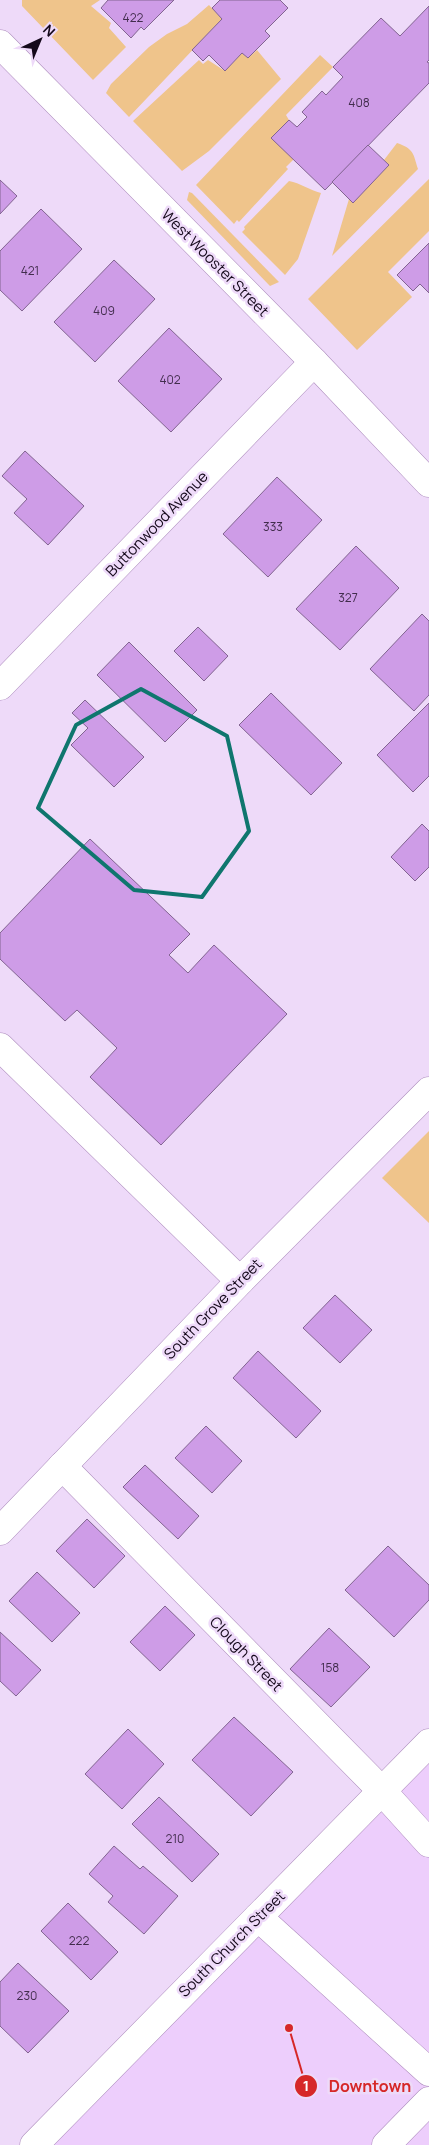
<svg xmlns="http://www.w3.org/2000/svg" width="429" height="2145" viewBox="0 0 429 2145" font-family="Manrope,sans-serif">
<rect width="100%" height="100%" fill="#eedaf9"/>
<path fill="#edcefc" d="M429,1743V2145H34Z"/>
<g fill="#efc48b">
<path d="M22,0H100L91,6L111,23L109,28L126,47L93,80L22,6Z"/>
<path d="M209,5L222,19L129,117L106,93L111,84L149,47L167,34L187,24Z"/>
<path d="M257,50L281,79L209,151L182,171L133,121L199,60L203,64L208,60L225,71L242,53L248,58Z"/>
<path d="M320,55L333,67L286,115L289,120L272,138L294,159L286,167L288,169L239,222L237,220L234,224L196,185Z"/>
<path d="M397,143C414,149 413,153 418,169L332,256L349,199L353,202L389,165L384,160Z"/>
<path d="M429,179V231L388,272L412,297L357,350L308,299Z"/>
<path d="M289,181C300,183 310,190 321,193L298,259L285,275L242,232L245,229L244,227Z"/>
<path d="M189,192L192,193L279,282L270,286L187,200Z"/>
<path d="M429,1131V1223L382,1178Z"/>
</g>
<g fill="#ce9ce7" stroke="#826491">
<path d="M108,0H174L144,30L141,27L131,38L101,8Z"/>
<path d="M220,0H280L288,8L265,31L270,36L248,58L242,53L225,71L209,55L203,61L192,50L222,19L212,8Z"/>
<path d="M429,6V60L427,62L429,63V83L325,190L271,138L289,120L297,127L307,117L302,112L322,91L326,95L343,77L333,67L381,18L400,36Z"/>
<path d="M368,145L389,165L353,203L332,182Z"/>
<path d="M0,180L17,196L0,214Z"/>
<path d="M41,209L82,249L22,311L0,290V251Z"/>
<path d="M429,243V293L420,284L413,291L397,275Z"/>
<path d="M114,260L155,299L95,362L54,322Z"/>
<path d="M169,328L222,379L171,432L118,381Z"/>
<path d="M25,451L84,506L48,545L14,513L27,499L2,476Z"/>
<path d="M277,477L322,520L268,577L223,534Z"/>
<path d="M356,546L399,588L340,650L296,609Z"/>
<path d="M422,614L429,621V695L414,711L370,669Z"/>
<path d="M198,627L228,656L204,681L174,651Z"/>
<path d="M129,642L197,710L165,742L97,675Z"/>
<path d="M271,693L342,763L311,795L239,725Z"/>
<path d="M85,700L144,757L114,787L71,745L88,728L72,713Z"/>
<path d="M429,703V776L413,792L377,755Z"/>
<path d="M422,824L429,831V867L415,881L391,857Z"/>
<path d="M90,839L190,934L169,955L188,973L214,945L287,1014L161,1145L90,1077L117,1048L77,1010L65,1021L0,959V933Z"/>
<path d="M335,1295L372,1330L340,1363L303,1328Z"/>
<path d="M258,1351L321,1411L296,1438L233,1378Z"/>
<path d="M206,1426L242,1461L212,1493L175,1458Z"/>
<path d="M145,1465L199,1516L178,1539L123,1487Z"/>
<path d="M87,1519L125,1556L94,1588L56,1551Z"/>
<path d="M388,1546L429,1585V1600L394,1637L345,1590Z"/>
<path d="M37,1572L80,1613L52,1642L9,1601Z"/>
<path d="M165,1606L195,1635L160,1671L130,1642Z"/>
<path d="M329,1628L370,1667L331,1707L290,1669Z"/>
<path d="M0,1632L41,1670L16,1696L0,1681Z"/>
<path d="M234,1717L293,1772L251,1816L192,1760Z"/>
<path d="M128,1729L164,1764L122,1809L85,1774Z"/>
<path d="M159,1797L219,1854L192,1882L132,1824Z"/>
<path d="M114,1846L140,1869L143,1866L178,1896L144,1934L108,1902L113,1896L89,1874Z"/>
<path d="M68,1903L118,1952L91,1980L41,1931Z"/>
<path d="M18,1963L69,2011L28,2053L0,2026V1982Z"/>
</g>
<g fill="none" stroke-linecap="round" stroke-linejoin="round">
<defs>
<g id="minor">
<path d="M0,686L314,362"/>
<path d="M0,1047L240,1281"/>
<path d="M62,1466L382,1791L429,1843"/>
<path d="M0,1531L240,1281L429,1091"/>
<path d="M258,1917L429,2072"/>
<path d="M34,2145L429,1743"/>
<path d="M386,2145L429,2101"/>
</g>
<path id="major" d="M0,44L314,362L429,483"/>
</defs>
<use href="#minor" stroke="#ad8dbd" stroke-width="29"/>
<use href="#major" stroke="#ad8dbd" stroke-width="29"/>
<use href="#minor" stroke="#fff" stroke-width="28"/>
<use href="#major" stroke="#fff" stroke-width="28"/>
</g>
<path fill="none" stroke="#0f766e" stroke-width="4" stroke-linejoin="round" d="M141,689L227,736L249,831L202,897L134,890L38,808L76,725Z"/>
<g text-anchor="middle" stroke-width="5" stroke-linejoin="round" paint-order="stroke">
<g font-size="12" fill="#422d4d">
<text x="133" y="22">422</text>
<text x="359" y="107">408</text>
<text x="30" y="275">421</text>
<text x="104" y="315">409</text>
<text x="170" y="384">402</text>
<text x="273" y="531">333</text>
<text x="348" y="602">327</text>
<text x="330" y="1672">158</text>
<text x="175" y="1843">210</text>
<text x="79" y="1945">222</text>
<text x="27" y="2000">230</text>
</g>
<g font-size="15" fill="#14081a" stroke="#eedaf9">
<text transform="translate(215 263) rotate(45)" y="5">West Wooster Street</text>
<text transform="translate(157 524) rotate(-46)" y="5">Buttonwood Avenue</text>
<text transform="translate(213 1309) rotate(-46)" y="5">South Grove Street</text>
<text transform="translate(246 1654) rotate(46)" y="5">Clough Street</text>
<text transform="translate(232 1944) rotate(-45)" y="5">South Church Street</text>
</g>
</g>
<path fill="none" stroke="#d62828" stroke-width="2" d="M289 2028L306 2086"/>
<g fill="#d62828" stroke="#eedaf9" stroke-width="2">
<circle cx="289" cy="2028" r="5"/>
<circle cx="306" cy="2086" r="12"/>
</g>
<g font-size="15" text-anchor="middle" font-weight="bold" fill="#fff">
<text x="306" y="2091">1</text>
</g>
<g font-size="16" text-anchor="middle" font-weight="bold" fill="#d62828" stroke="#eedaf9" stroke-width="5" stroke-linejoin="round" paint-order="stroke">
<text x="370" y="2092">Downtown</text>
</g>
<g transform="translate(40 40) rotate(44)" stroke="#eedaf9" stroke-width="4" paint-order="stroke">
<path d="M0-4L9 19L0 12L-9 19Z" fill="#14081a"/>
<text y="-8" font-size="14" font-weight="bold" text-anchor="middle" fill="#14081a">N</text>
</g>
</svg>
